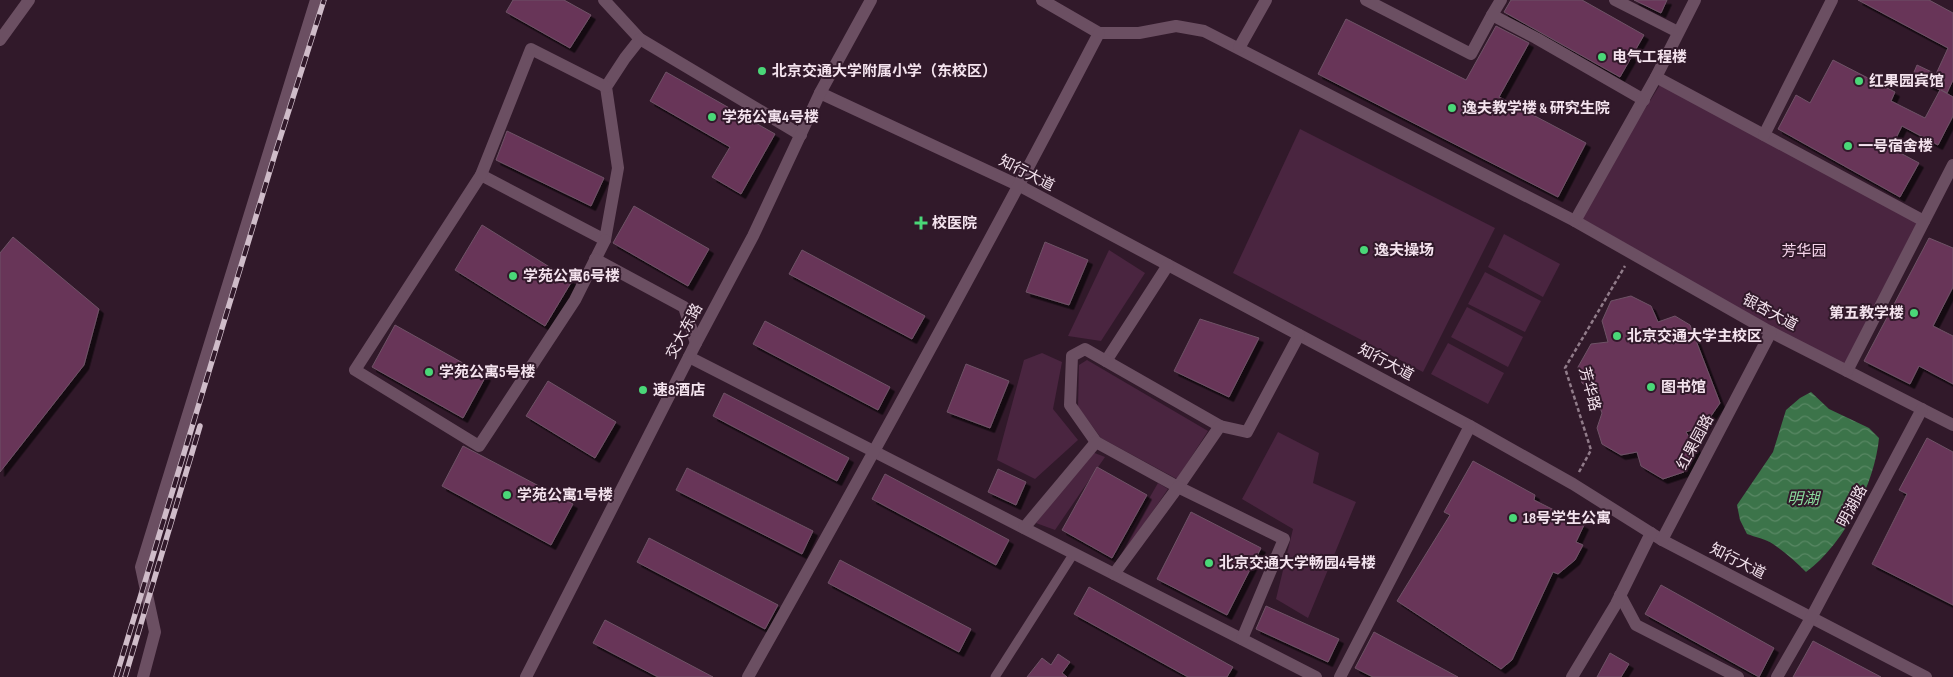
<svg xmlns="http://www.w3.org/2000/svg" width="1953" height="677" viewBox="0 0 1953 677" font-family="'Sofia Sans Condensed','Noto Sans SC',sans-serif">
<defs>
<pattern id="water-waves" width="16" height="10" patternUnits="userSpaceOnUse" patternTransform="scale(1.25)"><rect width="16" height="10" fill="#3c744a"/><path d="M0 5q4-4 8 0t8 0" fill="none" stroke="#598864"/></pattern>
<filter id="shadow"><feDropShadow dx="4.5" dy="4.5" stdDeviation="0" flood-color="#0009"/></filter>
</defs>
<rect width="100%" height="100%" fill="#31192a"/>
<g fill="#4a2540">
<path d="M1663,80L1919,219L1843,369L1578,216Z"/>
<path d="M1300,129L1495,228L1423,372L1233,273Z"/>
<path d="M1504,234L1560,264L1543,297L1488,267Z"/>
<path d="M1109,250L1145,273L1101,341L1068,336Z"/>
<path d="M1485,272L1541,301L1525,332L1468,304Z"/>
<path d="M1467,307L1523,337L1508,367L1451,337Z"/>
<path d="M1448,343L1504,373L1488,404L1431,374Z"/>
<path d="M1042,353L1062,362L1053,409L1078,440L1035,479L997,460L1024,360Z"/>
<path d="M1087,360L1208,431L1177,479L1101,438L1078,407L1079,365Z"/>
<path d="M1278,432L1319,453L1313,483L1356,502L1308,618L1276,599L1293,529L1242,499Z"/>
<path d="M1092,452L1105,457L1055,530L1036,523Z"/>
<path d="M1158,483L1168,489L1118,562L1113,561Z"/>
</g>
<path fill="url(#water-waves)" d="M1811,392L1829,409L1869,428L1879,438C1875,484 1843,545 1806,572C1796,562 1785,552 1773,544C1766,539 1755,537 1747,534L1740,520L1737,505L1773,452L1786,410L1800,398Z"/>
<g fill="#673459" stroke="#6f5366" filter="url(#shadow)">
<path d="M513,0H564L591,15L570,48L506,12Z"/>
<path d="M1511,0H1582L1644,35L1620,77L1504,12Z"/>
<path d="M1634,0H1667L1661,13Z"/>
<path d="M1858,0H1929L1953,13V80L1947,93L1941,90L1953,97V116L1938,145L1902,126L1891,148L1919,163L1900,197L1778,129L1796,95L1810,103L1833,60L1895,92L1891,101L1925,118L1940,90L1912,77L1917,65L1936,74L1948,48Z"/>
<path d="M1346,19L1466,80L1496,26L1529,43L1499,97L1586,143L1558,197L1318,74Z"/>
<path d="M666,72L775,134L741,194L712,177L730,147L650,101Z"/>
<path d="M507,131L604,178L591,206L496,160Z"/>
<path d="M634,206L709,249L688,286L613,243Z"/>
<path d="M482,225L572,281L545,326L455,270Z"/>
<path d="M13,237L99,309L84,365L0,472V253Z"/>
<path d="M1929,238L1953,248V287L1933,326L1953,336V384L1919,366L1910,384L1864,361Z"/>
<path d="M1045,242L1088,260L1069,305L1026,292Z"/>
<path d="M802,250L925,316L912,339L789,274Z"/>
<path d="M1631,296L1651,306L1658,322L1675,316L1690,325L1720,403L1704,426L1686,432L1697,450L1684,472L1663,479L1641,466L1637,452L1621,455L1602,444L1597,428L1602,413L1594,391L1582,383L1578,367L1591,344L1608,342L1602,321L1611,301Z"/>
<path d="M1200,319L1259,338L1229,397L1174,371Z"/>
<path d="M765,321L890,387L878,410L753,344Z"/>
<path d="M395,325L486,376L463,418L372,367Z"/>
<path d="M966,364L1009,381L990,428L947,412Z"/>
<path d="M548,381L616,422L595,458L526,416Z"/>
<path d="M724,393L849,458L837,481L713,416Z"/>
<path d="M1927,438L1953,452V605L1872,564L1907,494L1899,490Z"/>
<path d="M463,446L573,504L551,545L442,486Z"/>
<path d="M1473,461L1535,495L1534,500L1584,525L1576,542L1583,545L1575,560L1558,574L1553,572L1512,660L1501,669L1397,601L1450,515L1444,512Z"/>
<path d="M1097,467L1147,495L1112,558L1062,530Z"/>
<path d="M687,468L813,531L802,554L676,490Z"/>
<path d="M998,469L1026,482L1016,505L988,492Z"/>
<path d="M885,474L1009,540L996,565L872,499Z"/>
<path d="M1191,512L1261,548L1227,615L1157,579Z"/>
<path d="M649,538L778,605L765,629L637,562Z"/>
<path d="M840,560L971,629L959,652L828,583Z"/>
<path d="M1661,585L1774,648L1759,677L1645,614Z"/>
<path d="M1089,587L1233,667L1227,677H1188L1074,614Z"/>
<path d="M1266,606L1339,639L1328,662L1256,629Z"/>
<path d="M605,620L713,677H658L593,643Z"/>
<path d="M1374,632L1458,677H1373L1355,668Z"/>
<path d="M1813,641L1881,677H1793Z"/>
<path d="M1610,653L1629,664L1621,677H1597Z"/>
<path d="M1058,654L1070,662L1062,673L1067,677H1027L1042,658L1051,665Z"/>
</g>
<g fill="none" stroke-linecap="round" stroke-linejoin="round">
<path stroke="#917c8a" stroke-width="2.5" stroke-dasharray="4 2.5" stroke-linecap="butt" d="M1579,472L1591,450L1565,368L1625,266"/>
<path stroke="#6b4f62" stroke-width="9" d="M995,677L1074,553"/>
<g stroke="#6b4f62" stroke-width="12">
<path d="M604,0L640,39L801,135"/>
<path d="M1042,0L1099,33H1139L1176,26L1204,31L1575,221L1765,329L1953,425"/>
<path d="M1366,0L1471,54L1492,15"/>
<path d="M1501,0L1492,15L1536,38L1644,100"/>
<path d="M1615,0L1678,32"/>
<path d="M0,40L29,0"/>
<path d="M1239,48L1266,0"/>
<path d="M1656,77L1924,221"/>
<path d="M820,93L1020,186L1470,426L1573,484L1662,540L1926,677"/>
<path d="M1764,135L1832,0"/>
<path d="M481,175L605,240L618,168L606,87L625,58L640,39"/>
<path d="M1575,221L1656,77L1695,0"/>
<path d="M605,240L575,300L479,446L355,370L481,175L531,49L606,87"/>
<path d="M595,259L684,307L696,343"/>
<path d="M689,357L1316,677"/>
<path d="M1106,361L1168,265"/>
<path d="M1847,371L1953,165"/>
<path d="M1096,442L1070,405L1072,356L1085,349L1220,426"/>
<path d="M1024,528L1096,442L1178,487L1220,426L1247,432L1299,335"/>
<path d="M1662,540L1771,332"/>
<path d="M1114,574L1178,487L1284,539L1242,639"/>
<path d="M1620,595L1636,625L1738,677"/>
<path d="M143,677L155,632L141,567L316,0"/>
<path d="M748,677C868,464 986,250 1099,33"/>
<path d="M1340,677L1470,426"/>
<path d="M1572,677L1616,604L1651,533"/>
<path d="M1777,677L1811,618L1922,409"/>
</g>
<path stroke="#6b4f62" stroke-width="12" d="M526,677L696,343L753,236L820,93L871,0"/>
<defs>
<g id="rail">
<path d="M116,677L275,154L324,0"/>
<path d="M125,677L200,426"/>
</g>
</defs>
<use href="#rail" stroke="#cfbcc9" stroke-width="5.5"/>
<use href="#rail" stroke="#31192a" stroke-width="4" stroke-dasharray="11" stroke-linecap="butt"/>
</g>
<g fill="#4ad778" stroke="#31192a" stroke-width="2">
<circle cx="1602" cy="57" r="5"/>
<circle cx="762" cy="71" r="5"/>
<circle cx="1859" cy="81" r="5"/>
<circle cx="1452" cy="108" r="5"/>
<circle cx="712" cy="117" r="5"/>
<circle cx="1848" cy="146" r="5"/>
<path d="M918.5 215.5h5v5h5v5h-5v5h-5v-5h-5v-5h5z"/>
<circle cx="1364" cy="250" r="5"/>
<circle cx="513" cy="276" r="5"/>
<circle cx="1914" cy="313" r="5"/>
<circle cx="1617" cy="336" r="5"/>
<circle cx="429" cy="372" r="5"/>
<circle cx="1651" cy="387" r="5"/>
<circle cx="643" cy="390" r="5"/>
<circle cx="507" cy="495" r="5"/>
<circle cx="1513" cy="518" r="5"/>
<circle cx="1209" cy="563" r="5"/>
</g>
<g text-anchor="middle" stroke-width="4" stroke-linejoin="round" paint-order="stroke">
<g font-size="15" font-weight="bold" fill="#f4e3ee" stroke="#31192a" text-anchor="start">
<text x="1612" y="62">电气工程楼</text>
<text x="772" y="76">北京交通大学附属小学（东校区）</text>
<text x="1869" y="86">红果园宾馆</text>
<text x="1462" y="113">逸夫教学楼 &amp; 研究生院</text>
<text x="722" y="122">学苑公寓4号楼</text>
<text x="1858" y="151">一号宿舍楼</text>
<text x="932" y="228">校医院</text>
<text x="1374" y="255">逸夫操场</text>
<text x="523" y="281">学苑公寓6号楼</text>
<text x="1904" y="318" text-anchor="end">第五教学楼</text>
<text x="1627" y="341">北京交通大学主校区</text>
<text x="439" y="377">学苑公寓5号楼</text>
<text x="1661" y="392">图书馆</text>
<text x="653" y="395">速8酒店</text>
<text x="517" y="500">学苑公寓1号楼</text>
<text x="1523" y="523">18号学生公寓</text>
<text x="1219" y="568">北京交通大学畅园4号楼</text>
</g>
<g font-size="15" fill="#f4e3ee" stroke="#31192a">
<text transform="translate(1027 173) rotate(27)" y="5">知行大道</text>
<text transform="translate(1770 312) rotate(28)" y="5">银杏大道</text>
<text transform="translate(684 331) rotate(-62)" y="5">交大东路</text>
<text transform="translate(1386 362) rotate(28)" y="5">知行大道</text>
<text transform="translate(1590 389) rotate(75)" y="5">芳华路</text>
<text transform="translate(1695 442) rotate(-62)" y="5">红果园路</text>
<text transform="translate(1852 506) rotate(-62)" y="5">明湖路</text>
<text transform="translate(1738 561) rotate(27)" y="5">知行大道</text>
</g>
<g font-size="15" fill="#f7d6ec" stroke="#31192a">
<text x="1804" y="256">芳华园</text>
</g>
<g font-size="16" font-style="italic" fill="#89da9c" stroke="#31192a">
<text x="1803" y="504">明湖</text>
</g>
</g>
</svg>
